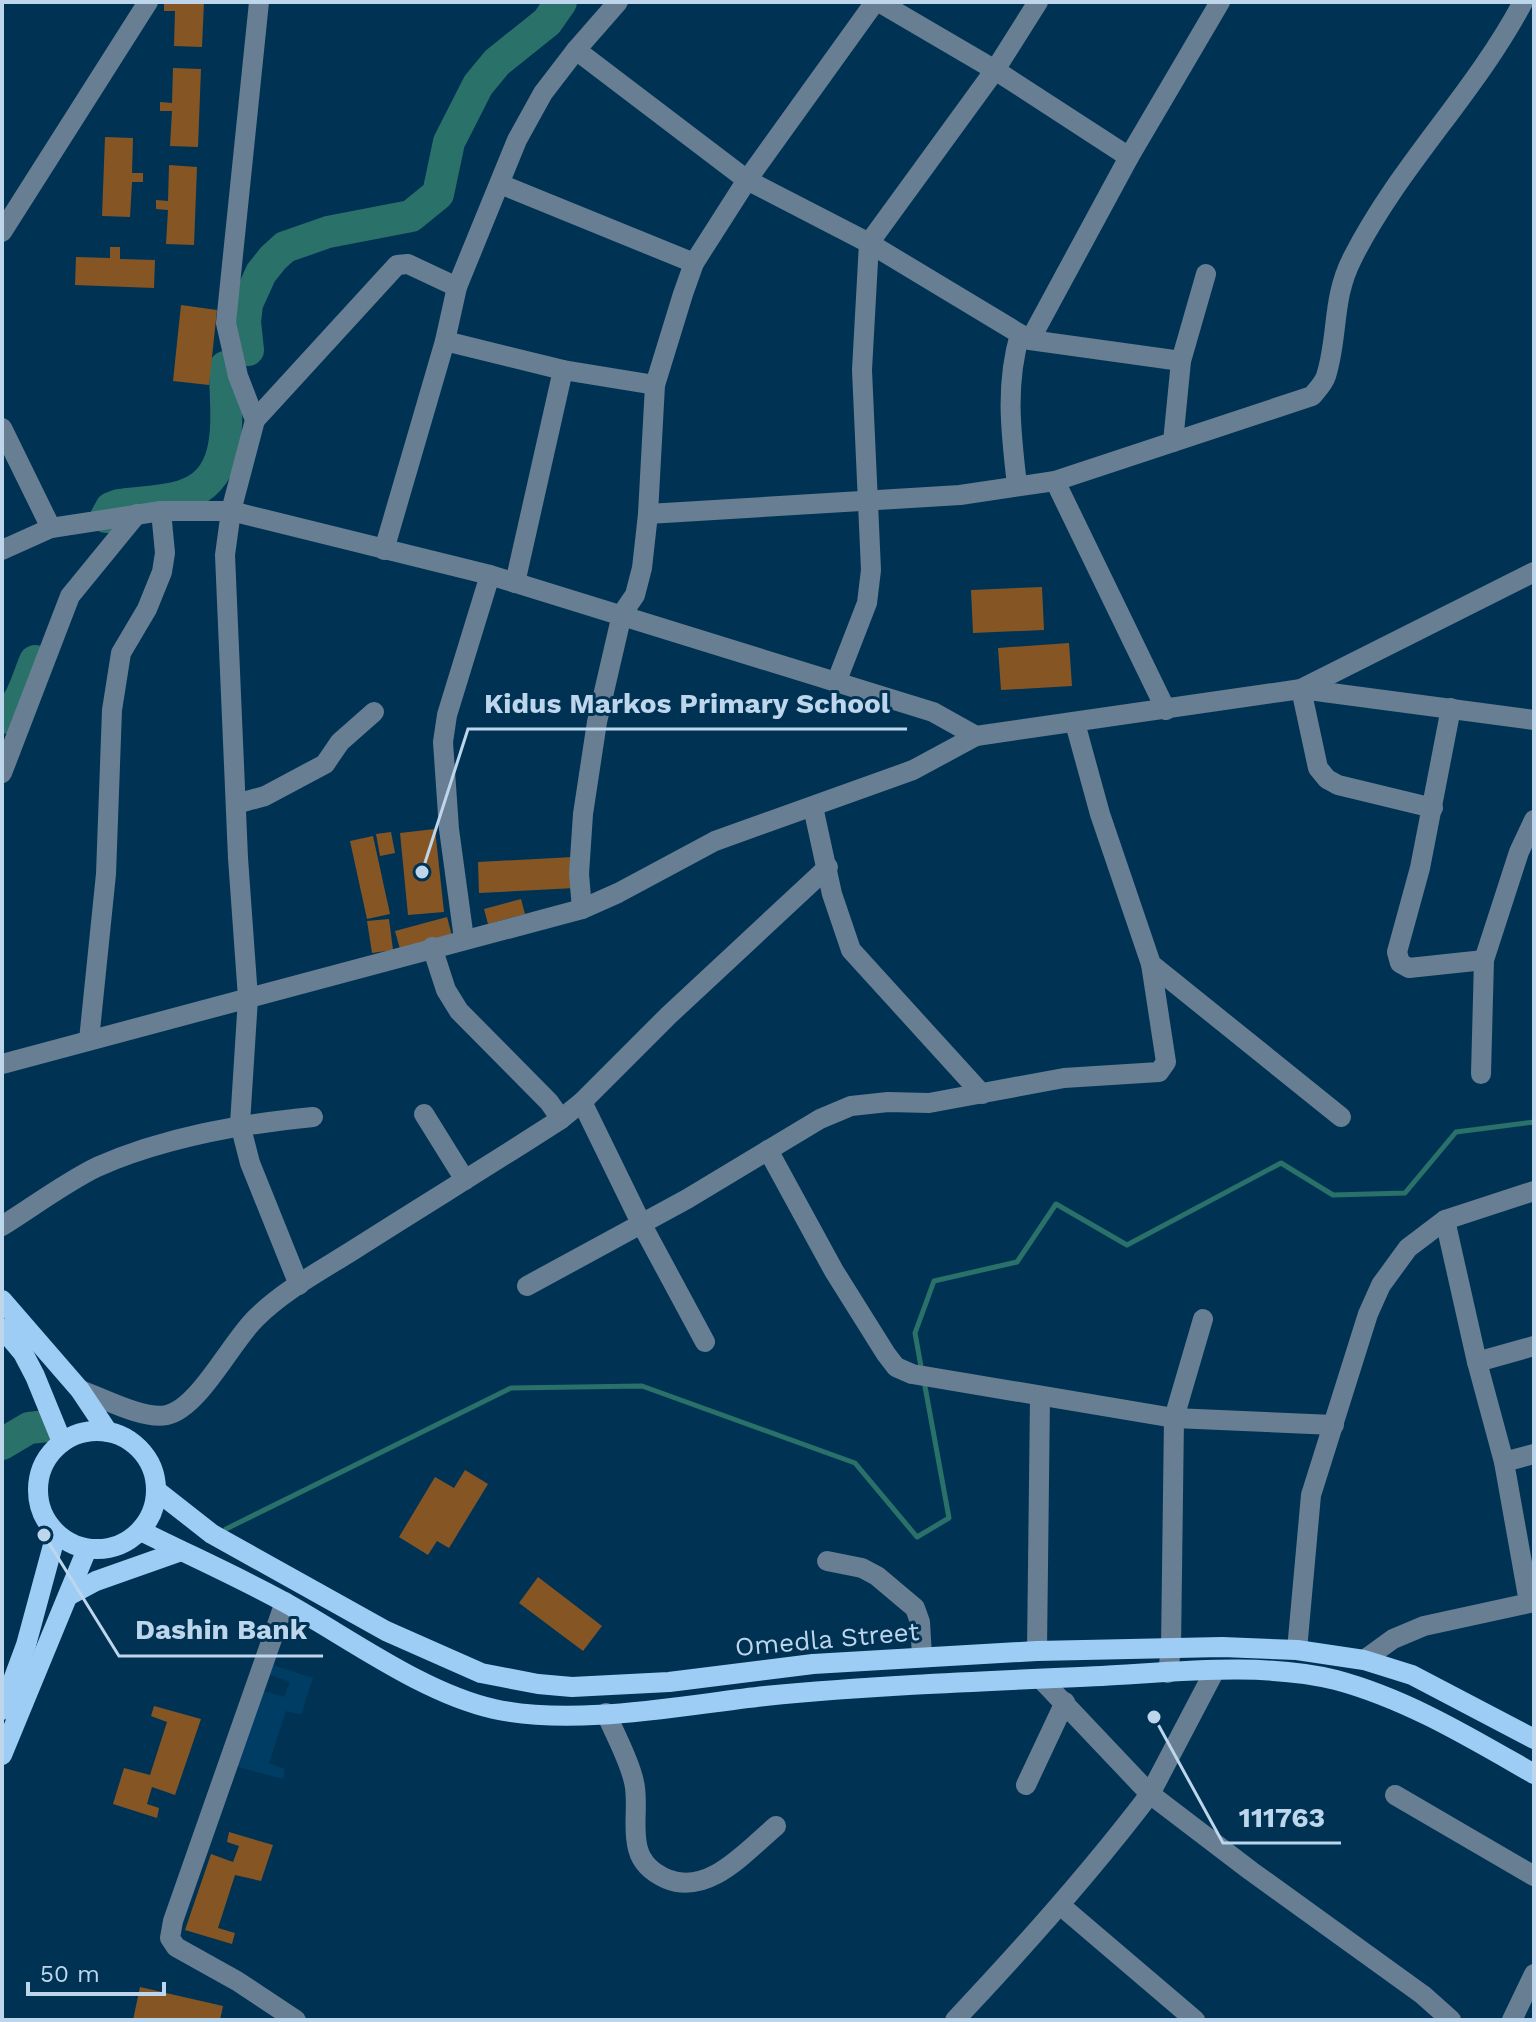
<svg xmlns="http://www.w3.org/2000/svg" width="1536" height="2022" viewBox="0 0 1536 2022" font-family="'Work Sans',sans-serif">
<rect width="100%" height="100%" fill="#003254"/>
<path fill="#003d64" d="M273,1665L313,1678L301,1715L286,1711L269,1763L285,1769L283,1779L235,1766L261,1690L284,1697L290,1682L270,1675Z"/>
<g fill="none" stroke-linecap="round" stroke-linejoin="round">
<g stroke="#2a7169" stroke-width="5">
<path d="M922,1372L915,1333L934,1281L1017,1262L1056,1204L1127,1245L1281,1163L1333,1195L1405,1193L1456,1132L1534,1122"/>
<path d="M226,1529L511,1388L642,1386L855,1463L917,1537L949,1518L924,1381"/>
</g>
<g stroke="#2a7169" stroke-width="32">
<path d="M248,350L245,322L247,304L261,273L273,258L285,247L328,232L411,216L438,194L449,142L478,85L497,62L547,22L561,2"/>
<path d="M106,517L111,508L119,505C139,502 162,502 182,496C238,479 225,414 225,367"/>
<path d="M2,718C22,705 26,682 35,661"/>
<path d="M2,1444L29,1428L47,1426"/>
</g>
</g>
<g fill="#855624">
<path d="M164,2H204L202,47L174,46L175,11H164Z"/>
<path d="M173,68L201,69L198,147L170,146L172,111H160V102L172,103Z"/>
<path d="M105,137L133,138L132,173H143V182H132L130,217L102,216Z"/>
<path d="M169,165L197,167L194,245L166,244L168,210L156,209V200L168,201Z"/>
<path d="M110,247H120V259L155,260L154,288L75,285L76,257L110,258Z"/>
<path d="M181,305L217,310L209,385L173,381Z"/>
<path d="M1042,587L1044,630L973,633L971,590Z"/>
<path d="M1069,643L1072,686L1001,690L998,648Z"/>
<path d="M435,829L444,912L408,915L400,833Z"/>
<path d="M391,832L395,853L380,856L376,834Z"/>
<path d="M373,836L390,914L367,919L350,841Z"/>
<path d="M573,857L575,888L479,893L478,862Z"/>
<path d="M521,899L525,914L488,924L484,909Z"/>
<path d="M447,917L452,936L400,949L395,931Z"/>
<path d="M389,919L393,950L372,953L367,921Z"/>
<path d="M465,1470L488,1484L449,1548L437,1541L428,1555L399,1537L435,1477L454,1488Z"/>
<path d="M538,1577L602,1626L583,1651L519,1603Z"/>
<path d="M154,1706L201,1719L175,1795L152,1787L147,1804L159,1808L157,1818L113,1804L124,1768L150,1775L167,1722L151,1716Z"/>
<path d="M229,1832L273,1845L261,1881L235,1875L218,1928L235,1933L232,1944L185,1930L211,1854L233,1862L239,1846L227,1842Z"/>
<path d="M140,1987L223,2006L220,2020H133Z"/>
</g>
<g fill="none" stroke-linecap="round" stroke-linejoin="round">
<g stroke="#687e92" stroke-width="20">
<path d="M259,2L226,323L238,376L255,420L231,511L225,555L238,858L248,998L240,1124L250,1163L299,1285"/>
<path d="M879,2L995,70L1129,157"/>
<path d="M576,50L747,180L869,243L1030,340L1181,361"/>
<path d="M500,184L694,263"/>
<path d="M2,232L148,2"/>
<path d="M1030,340L1129,157L1220,2"/>
<path d="M445,341L563,370L655,385"/>
<path d="M255,420L397,265L408,264L457,287"/>
<path d="M2,428L51,528"/>
<path d="M1173,442L1312,396C1317,390 1324,383 1326,376C1339,335 1331,299 1353,257C1399,166 1475,93 1523,2"/>
<path d="M1055,481L1166,710"/>
<path d="M1017,485C1011,433 1005,385 1020,334"/>
<path d="M648,514L960,495L1055,481L1173,442L1181,361L1206,274"/>
<path d="M2,550L51,528L161,511H231L490,575L933,712L976,736L1301,689L1534,720"/>
<path d="M384,550L445,341L457,287L517,140L543,93L576,50L618,2"/>
<path d="M515,583L563,370"/>
<path d="M836,683L867,603L871,570L862,370L869,243L995,70L1038,2"/>
<path d="M1451,708L1420,868L1397,952L1400,963L1409,968L1484,960"/>
<path d="M1075,723L1100,814L1151,964L1341,1117"/>
<path d="M2,773L70,596L137,514"/>
<path d="M236,804L265,796L325,764L340,742L374,712"/>
<path d="M813,807L832,894L851,950L982,1094"/>
<path d="M1433,808L1338,785L1327,779L1318,768L1301,689L1534,572"/>
<path d="M582,909L579,874L583,814L597,722L622,614L635,595L642,568L648,514L655,385L683,294L694,263L747,180L875,2"/>
<path d="M464,939L449,829L443,742L447,715L490,575"/>
<path d="M432,947L446,990L459,1011L549,1102L561,1119"/>
<path d="M89,1040L106,874L112,710L121,653L147,609L162,572L165,553L161,511"/>
<path d="M2,1064L582,909L618,893L715,841L913,770L976,736"/>
<path d="M1481,1074L1484,960L1519,852L1534,820"/>
<path d="M582,1102L642,1225L705,1342"/>
<path d="M424,1114L465,1180"/>
<path d="M768,1150L834,1271L886,1354L896,1367L912,1374L1174,1418L1334,1425"/>
<path d="M1445,1220L1477,1362L1534,1346"/>
<path d="M2,1226C31,1208 66,1182 97,1167C165,1137 240,1124 313,1117"/>
<path d="M527,1286L687,1199L820,1119L851,1106L888,1102L929,1103L1064,1078L1159,1072L1166,1062L1151,964"/>
<path d="M1477,1362L1504,1462"/>
<path d="M80,1390C103,1398 143,1420 167,1415C199,1408 231,1342 256,1318C284,1290 322,1270 355,1249C424,1205 493,1163 561,1119L582,1102L669,1015L828,867"/>
<path d="M827,1561L862,1568L877,1576L915,1608L920,1622L922,1656"/>
<path d="M285,1602L173,1921L170,1938L176,1947L237,1981L296,2020"/>
<path d="M1529,1602L1504,1462L1534,1454"/>
<path d="M1297,1650L1311,1495L1368,1314L1381,1285L1408,1248L1445,1220L1534,1191"/>
<path d="M1037,1651L1040,1396"/>
<path d="M1364,1660L1393,1639L1424,1626L1534,1602"/>
<path d="M1168,1673L1171,1648L1174,1418L1203,1319"/>
<path d="M1041,1679L1150,1794L1214,1672"/>
<path d="M606,1713C615,1735 629,1759 634,1782C639,1803 632,1828 638,1849C642,1864 653,1873 667,1879C709,1896 746,1851 776,1826"/>
<path d="M1026,1785L1065,1702"/>
<path d="M1395,1795L1534,1876"/>
<path d="M1060,1905L1195,2020"/>
<path d="M955,2020C1024,1947 1090,1873 1150,1794L1251,1871L1423,1995L1451,2020"/>
<path d="M1512,2020L1534,1974"/>
</g>
<g stroke="#9dcdf5" stroke-width="20">
<path d="M2,1300L80,1390L108,1432"/>
<path d="M2,1328L23,1353L35,1376L62,1442"/>
<circle cx="97" cy="1490" r="59"/>
<path d="M157,1491L212,1534L386,1631L481,1673L538,1684L572,1687L669,1682L813,1664L1037,1651L1222,1647L1297,1650L1364,1660L1412,1675L1534,1739"/>
<path d="M141,1531C189,1555 239,1577 286,1603C349,1638 423,1693 494,1709C575,1727 683,1705 765,1696C877,1685 989,1681 1102,1676C1176,1672 1263,1662 1336,1680C1407,1699 1471,1738 1534,1774"/>
<path d="M68,1596L96,1581L181,1551"/>
<path d="M2,1710L26,1645L56,1534"/>
<path d="M2,1755L87,1549"/>
</g>
</g>
<g text-anchor="middle" stroke-width="6" stroke-linejoin="round" paint-order="stroke">
<g font-size="26" fill="#bed6ec" stroke="#003254">
<text transform="translate(827 1639) rotate(-5)" y="9">Omedla Street</text>
</g>
</g>
<path fill="none" stroke="#bed6ec" stroke-width="3" d="M422 872L468 729H907M44 1535L119 1656H323M1154 1717L1223 1843H1341"/>
<g fill="#bed6ec" stroke="#003254" stroke-width="3">
<circle cx="422" cy="872" r="8"/>
<circle cx="44" cy="1535" r="8"/>
<circle cx="1154" cy="1717" r="8"/>
</g>
<g font-size="28" text-anchor="middle" font-weight="bold" fill="#bed6ec" stroke="#003254" stroke-width="6" stroke-linejoin="round" paint-order="stroke">
<text x="687" y="713">Kidus Markos Primary School</text>
<text x="221" y="1639">Dashin Bank</text>
<text x="1282" y="1827">111763</text>
</g>
<rect width="1536" height="2022" fill="none" stroke="#bed6ec" stroke-width="8"/>
<path d="M28 1982v12h136v-12" fill="none" stroke="#bed6ec" stroke-width="4"/>
<text x="40" y="1982" font-size="24" fill="#bed6ec" stroke="#003254" stroke-width="6" paint-order="stroke">50 m</text>
</svg>
